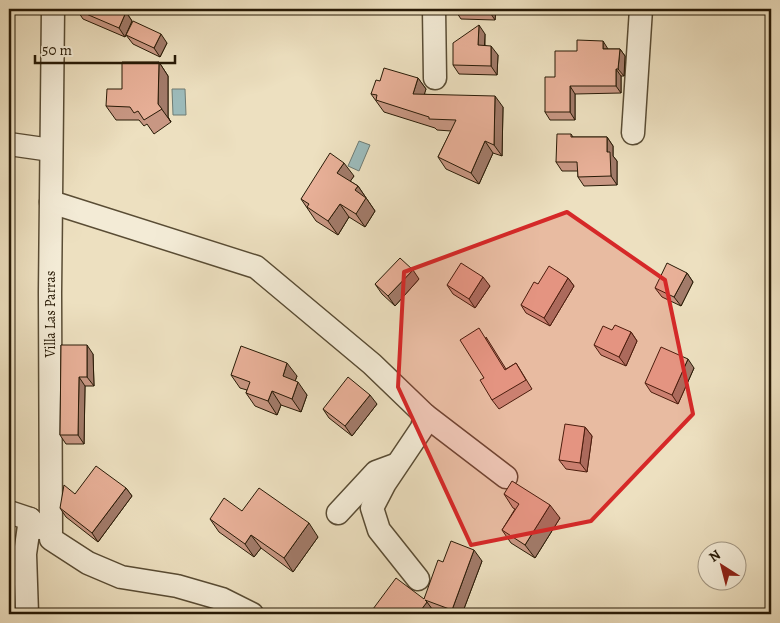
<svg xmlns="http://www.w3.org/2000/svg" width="780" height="623" font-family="Alegreya,serif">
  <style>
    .water { fill: #9cbbbb; stroke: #6e7b73 }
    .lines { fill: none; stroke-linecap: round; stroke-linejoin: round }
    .minor-casing { stroke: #594c34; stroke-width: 25 }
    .minor { stroke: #f3ebd6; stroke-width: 22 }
    .wall { fill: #c89783; stroke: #281a06 }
    .shaded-wall { fill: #a27b6a; stroke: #281a06 }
    .building { fill: #e8b098; stroke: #281a06 }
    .marked { fill: #d62828; fill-opacity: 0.2; stroke: #d62828; stroke-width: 4; stroke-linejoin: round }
    .labels { text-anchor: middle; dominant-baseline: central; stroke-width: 4; stroke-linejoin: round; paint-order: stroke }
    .street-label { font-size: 14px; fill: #281a06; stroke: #f3ebd6 }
  </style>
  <rect width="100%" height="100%" fill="#ede0c0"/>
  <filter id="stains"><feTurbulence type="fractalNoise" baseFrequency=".004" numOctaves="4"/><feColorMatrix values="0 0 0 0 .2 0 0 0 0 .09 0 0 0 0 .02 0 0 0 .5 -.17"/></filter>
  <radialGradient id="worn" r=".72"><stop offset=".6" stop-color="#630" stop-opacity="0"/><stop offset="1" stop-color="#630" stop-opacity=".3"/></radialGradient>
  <g class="water">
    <path d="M172 89H185L186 115H173Z"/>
    <path d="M359 141 370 145 359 171 348 166Z"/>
  </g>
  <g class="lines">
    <g class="minor-casing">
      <g id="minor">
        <path d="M53 9 50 293 51 539 88 563 121 577 177 586 222 599 252 614"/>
        <path d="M434 9 435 78"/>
        <path d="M633 133 641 9"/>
        <path d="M9 144 51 150"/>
        <path d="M51 202 256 267 372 364 425 415 422 428 385 483 372 508 379 530 418 579"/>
        <path d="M425 415 506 477"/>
        <path d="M9 512 30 519 39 528"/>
        <path d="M338 513 376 472 395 465"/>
        <path d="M27 614 25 554 30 519"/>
      </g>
    </g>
    <use href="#minor" class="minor"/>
  </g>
  <g class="wall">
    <path d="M455 9H496L495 20 461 19 455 10Z"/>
    <path d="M77 10 126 12 132 21 125 37 83 19Z"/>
    <path d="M485 34V45L498 55 497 75 459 74 453 65Z"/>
    <path d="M126 35 167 43 160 57 133 44Z"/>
    <path d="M608 49H620L625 56 624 76H621V93L575 94V120H550L545 112 555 77 577 51Z"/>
    <path d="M159 62 168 76V117L171 122 154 134 147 124 144 126 139 120H116L106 106 122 89Z"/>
    <path d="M418 78 426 89 424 94 503 107 502 156 493 153 479 184 446 169 438 157 451 131 437 130 435 128 384 112 371 94 380 81Z"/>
    <path d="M571 134 573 137H607L613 146V156L617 161V185L584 186 578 177V171H562L556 162Z"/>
    <path d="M354 176 350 181 358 186 375 211 365 227 349 217 338 235 316 221 301 199Z"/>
    <path d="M687 273 693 282 681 306 662 297 655 288Z"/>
    <path d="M568 278 574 286 550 326 526 313 521 305 538 284Z"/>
    <path d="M419 279 395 306 382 294 375 284Z"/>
    <path d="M9 284 14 292 12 312H9Z"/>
    <path d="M447 285 490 286 475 308 453 294Z"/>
    <path d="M612 330 631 332 637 341 626 366 601 355 594 345Z"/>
    <path d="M486 337 506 369 516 363 532 389 499 409 492 400 484 378Z"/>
    <path d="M61 345 93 354 94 386H85L84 444H66L60 435Z"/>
    <path d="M694 368 678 404 651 392 645 383Z"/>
    <path d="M231 375 297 376 295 381 307 395 301 412 281 405 277 415 255 406 246 393 247 390 240 388Z"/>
    <path d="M377 404 352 436 329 418 323 409Z"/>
    <path d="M585 427 592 436 587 472 566 469 559 460Z"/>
    <path d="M126 488 132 496 98 542 66 517 60 508 75 494Z"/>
    <path d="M504 494 560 518 535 558 511 543 502 530 515 509 513 508Z"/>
    <path d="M242 511 318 537 293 572 261 548 254 557 219 532 210 519Z"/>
    <path d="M482 561 462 614H441L434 612 435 613 424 599 443 562Z"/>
  </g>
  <g class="shaded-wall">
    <path d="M489 9H496L495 20 489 11Z"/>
    <path d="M126 12 132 21 125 37 119 28Z"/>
    <path d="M479 25 485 34 484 54 478 45Z"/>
    <path d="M161 34 167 43 160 57 154 48Z"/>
    <path d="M603 41 608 49H603Z"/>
    <path d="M491 46 498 55 497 75 491 66Z"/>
    <path d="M620 49 625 56 624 76 618 69Z"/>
    <path d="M159 62 168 76V117L171 122 158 104Z"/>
    <path d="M616 69 621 76V93L616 86Z"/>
    <path d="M418 78 426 89 421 105 413 94Z"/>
    <path d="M570 86 575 94V120L570 112Z"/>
    <path d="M495 96 503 107 502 156 494 145Z"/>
    <path d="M607 137 613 146V156L617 161V185L611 176 607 152Z"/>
    <path d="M485 141 493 153 479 184 471 173Z"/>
    <path d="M344 163 354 176 347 186 337 173Z"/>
    <path d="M358 186 375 211 365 227 356 214 355 190Z"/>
    <path d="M340 204 349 217 338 235 328 221Z"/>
    <path d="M413 270 419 279 395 306 388 296Z"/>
    <path d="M687 273 693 282 681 306 674 297Z"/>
    <path d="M483 277 490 286 475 308 469 299Z"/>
    <path d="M568 278 574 286 550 326 544 318Z"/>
    <path d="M9 284 14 292 12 312 9 307Z"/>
    <path d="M631 332 637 341 626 366 619 357Z"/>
    <path d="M87 345 93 354 94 386 87 377Z"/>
    <path d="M688 359 694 368 678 404 672 395Z"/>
    <path d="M287 363 297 376 292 389 283 376Z"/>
    <path d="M79 377 85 386 84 444 78 435Z"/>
    <path d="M298 382 307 395 301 412 292 399Z"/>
    <path d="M272 391 281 405 277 415 268 401Z"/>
    <path d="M370 395 377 404 352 436 345 426Z"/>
    <path d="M585 427 592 436 587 472 580 463Z"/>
    <path d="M126 488 132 496 98 542 92 533Z"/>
    <path d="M550 505 560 518 535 558 525 545Z"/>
    <path d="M309 523 318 537 293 572 284 558Z"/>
    <path d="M251 535 261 548 254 557 245 544Z"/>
    <path d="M474 550 482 561 462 614H455L452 610Z"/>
    <path d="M427 602 435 613 434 614H418Z"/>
  </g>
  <g class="building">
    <path d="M77 9H119L126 12 119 28 77 10Z"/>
    <path d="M455 9H489V11L455 10Z"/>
    <path d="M133 21 161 34 154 48 126 35Z"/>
    <path d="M479 25 478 45 491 46V66L453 65V43Z"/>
    <path d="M577 40 603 41V49H620L618 69H616V86H570V112H545V77H555V51H577Z"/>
    <path d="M122 62H159L158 104 162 109 144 120 138 111 134 113 130 107 106 106 107 89H122Z"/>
    <path d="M384 68 418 78 413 94 495 96 494 145 485 141 471 173 438 157 456 120 429 119V117L376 100 377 95 371 94 376 80 380 81Z"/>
    <path d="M557 134H571V137H607V152H610L611 176 578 177 577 162H556Z"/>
    <path d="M330 153 344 163 337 173 358 186 355 190 366 198 356 214 340 204 328 221 307 207 309 204 301 199Z"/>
    <path d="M400 258 413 270 388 296 375 284Z"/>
    <path d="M461 263 483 277 469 299 447 285Z"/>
    <path d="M667 263 687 273 674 297 655 288Z"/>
    <path d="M549 266 568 278 544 318 521 305 534 282 538 284Z"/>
    <path d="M615 325 631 332 619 357 594 345 603 326 612 330Z"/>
    <path d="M479 328 505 370 516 363 526 380 492 400 480 380 484 378 460 340Z"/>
    <path d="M61 345H87V377H79L78 435H60Z"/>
    <path d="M241 346 287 363 283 376 298 382 292 399 272 391 268 401 246 393 250 382 231 375Z"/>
    <path d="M661 347 688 359 672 395 645 383Z"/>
    <path d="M348 377 370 395 345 426 323 409Z"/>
    <path d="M565 424 585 427 580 463 559 460Z"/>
    <path d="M96 466 126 488 92 533 60 508 64 485 75 494Z"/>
    <path d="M512 481 550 505 525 545 502 530 519 504 504 494Z"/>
    <path d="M259 488 309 523 284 558 251 535 245 544 210 519 224 498 242 511Z"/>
    <path d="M451 541 474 550 452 610 425 600 427 602 418 614H363L373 609 396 578 424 599 438 560 443 562Z"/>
  </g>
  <path class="marked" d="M567 212 665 280 693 414 591 521 471 545 398 387 404 272Z"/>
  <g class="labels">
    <g class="street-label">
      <text transform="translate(50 314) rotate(-90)">Villa Las Parras</text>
    </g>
  </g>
  <rect width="780" height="623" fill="none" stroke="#ede0c0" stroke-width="30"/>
  <rect x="10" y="10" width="760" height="603" fill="none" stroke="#281a06" stroke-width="2.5"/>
  <rect x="15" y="15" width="750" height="593" fill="none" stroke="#281a06"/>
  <g transform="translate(722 566) rotate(324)"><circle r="24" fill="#f3ebd6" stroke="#a29783"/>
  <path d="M0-4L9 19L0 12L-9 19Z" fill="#8f2418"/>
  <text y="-8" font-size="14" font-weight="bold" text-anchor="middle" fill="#281a06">N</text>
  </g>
  <path d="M35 55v8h140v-8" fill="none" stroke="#281a06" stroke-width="2.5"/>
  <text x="42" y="55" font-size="15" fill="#281a06" stroke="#f3ebd6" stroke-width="4" paint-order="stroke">50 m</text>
  <rect width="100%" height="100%" filter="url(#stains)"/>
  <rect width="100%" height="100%" fill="url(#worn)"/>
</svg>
